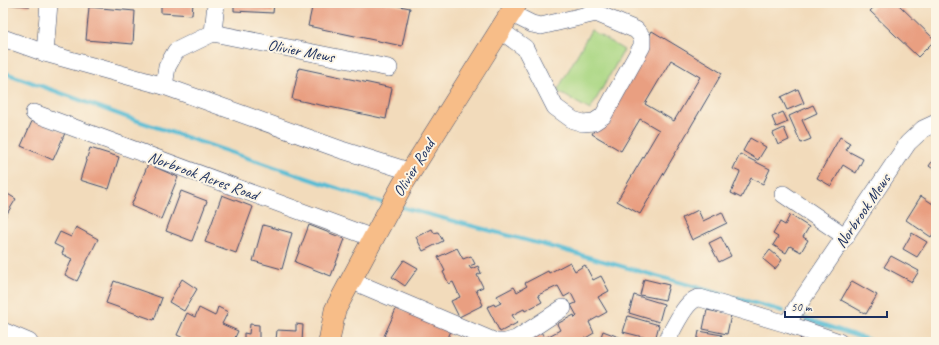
<svg xmlns="http://www.w3.org/2000/svg" width="939" height="345" font-family="Caveat,sans-serif">
  <style>
    .green { fill: #abd784; stroke: #638371 }
    .lines { fill: none; stroke-linecap: round; stroke-linejoin: round }
    .stream { stroke: #56bcd4; stroke-width: 4 }
    .building { fill: #e99f81; fill-rule: evenodd }
    .minor-casing { stroke: #3b496c; stroke-width: 18 }
    .major-casing { stroke: #3b496c; stroke-width: 22 }
    .minor { stroke: #fff; stroke-width: 17 }
    .major { stroke: #f7bd88; stroke-width: 21 }
    .labels { text-anchor: middle; dominant-baseline: central; stroke-width: 4; stroke-linejoin: round; paint-order: stroke }
    .street-label { font-size: 16px; fill: #1b2f5e; stroke: #fcf5e5 }
  </style>
  <rect width="100%" height="100%" fill="#fcf5e5"/>
  <filter id="ink" filterUnits="userSpaceOnUse"><feTurbulence type="fractalNoise" baseFrequency=".025" numOctaves="2"/><feDisplacementMap in="SourceGraphic" scale="8" xChannelSelector="R" yChannelSelector="G"/><feConvolveMatrix kernelMatrix="1 2 1 2 8 2 1 2 1" color-interpolation-filters="sRGB"/></filter>
  <filter id="wash" filterUnits="userSpaceOnUse"><feTurbulence type="fractalNoise" baseFrequency=".012" numOctaves="4" result="noise"/><feDisplacementMap in="SourceGraphic" scale="16" xChannelSelector="R" yChannelSelector="G"/><feGaussianBlur stdDeviation="0.9" result="paint"/><feColorMatrix in="noise" values="0 0 0 0 0 0 0 0 0 0 0 0 0 0 0 0 0 1.4 0 .05"/><feComposite in="paint" operator="in"/></filter>
  <g filter="url(#wash)">
    <rect width="100%" height="100%" fill="#f2dbbb"/>
    <path class="green" d="M591 30 624 50 590 110 557 91Z"/>
    <g class="lines">
      <g class="stream">
        <path d="M3 72 129 118 366 198 385 203"/>
        <path d="M397 206 563 250 783 311"/>
        <path d="M806 319 875 342"/>
      </g>
    </g>
    <g id="blocks">
      <g class="building">
        <path d="M3 3H30V6L3 4Z"/>
        <path d="M161 3H193L192 15 161 13Z"/>
        <path d="M234 3H274L273 13 234 11Z"/>
        <path d="M313 3H384L410 8 402 46 308 26Z"/>
        <path d="M878 3H897L935 40 918 57 870 11Z"/>
        <path d="M89 7 135 11 133 44 86 40Z"/>
        <path d="M652 31 722 73 640 214 617 201 659 130 640 119 621 151 592 134ZM671 60 700 77 674 121 645 104Z"/>
        <path d="M299 68 392 88 386 119 292 99Z"/>
        <path d="M798 89 804 103 787 110 781 97Z"/>
        <path d="M813 105 817 113 802 120 811 139 801 143 789 116Z"/>
        <path d="M783 112 788 122 776 127 772 117Z"/>
        <path d="M33 119 65 133 53 160 21 146Z"/>
        <path d="M784 128 789 140 778 145 773 133Z"/>
        <path d="M840 137 850 143 846 150 863 159 856 173 843 165 831 186 817 178Z"/>
        <path d="M750 138 766 147 758 160 743 151Z"/>
        <path d="M90 148 119 157 109 189 80 180Z"/>
        <path d="M740 154 770 169 763 184 751 178 741 198 731 193 740 172 733 169Z"/>
        <path d="M936 156V171L929 166Z"/>
        <path d="M148 164 178 177 161 219 131 206Z"/>
        <path d="M181 191 207 201 192 241 166 231Z"/>
        <path d="M6 193 16 199 3 220V197Z"/>
        <path d="M222 195 253 207 236 253 205 242Z"/>
        <path d="M921 196 936 206V229L931 237 906 220Z"/>
        <path d="M698 210 703 221 722 212 727 223 692 240 682 218Z"/>
        <path d="M790 215 809 227 803 237 808 240 801 252 790 246 786 253 773 245 778 237 773 234 780 222 785 225Z"/>
        <path d="M263 225 292 233 282 269 253 261Z"/>
        <path d="M309 225 345 239 331 276 295 262Z"/>
        <path d="M76 227 98 239 77 281 65 275 72 259 62 254 64 249 54 244 60 232 71 237Z"/>
        <path d="M432 229 434 233 438 232 443 241 423 251 416 237Z"/>
        <path d="M912 233 927 242 917 257 903 249Z"/>
        <path d="M721 237 731 256 719 262 709 243Z"/>
        <path d="M457 248 463 259 471 256 475 264 469 266 471 269 478 266 481 273 477 275 483 287 476 290 483 305 459 317 451 301 460 297 453 282 449 284 443 272 445 271 438 257Z"/>
        <path d="M770 250 782 260 775 269 763 259Z"/>
        <path d="M891 256 919 271 912 282 884 267Z"/>
        <path d="M404 260 418 268 405 286 392 277Z"/>
        <path d="M570 262 575 271 585 265 593 280 601 276 609 291 598 297 607 312 589 322 594 333 579 342H528L526 339 541 332 545 338 560 330 557 324 574 315 575 318 577 316 571 305 576 303 571 293 564 297 558 286 538 295 542 302 525 311 524 309 512 315 517 323 500 332 487 307 494 304 495 306 501 303 497 296 514 287 517 292 527 286 525 283 548 271 549 273Z"/>
        <path d="M182 279 197 289 184 311 169 302Z"/>
        <path d="M644 279 669 285 665 300 640 295Z"/>
        <path d="M114 281 162 298 154 320 106 303Z"/>
        <path d="M852 281 877 295 866 314 841 300Z"/>
        <path d="M634 295 664 304 659 322 629 313Z"/>
        <path d="M218 307 228 312 222 324 238 331 233 342H192L177 335 187 313 195 317 199 308 215 316Z"/>
        <path d="M397 307 451 331 446 342H397L384 336Z"/>
        <path d="M707 310 731 315 727 334 703 329Z"/>
        <path d="M628 316 659 325 655 340 623 332Z"/>
        <path d="M250 324 259 325V339L276 340 277 330 296 331V324L303 325 302 342H244V333L249 334Z"/>
        <path d="M603 331 632 342H599Z"/>
        <path d="M699 331 722 335 720 342H697Z"/>
        <path d="M802 335 821 342H799Z"/>
      </g>
    </g>
  </g>
  <g filter="url(#ink)">
    <use href="#blocks" fill-opacity="0" stroke="#3b496c" stroke-width="1"/>
    <g class="lines">
      <g class="minor-casing">
        <g id="minor">
          <path d="M500 30 525 48 555 107 573 120 583 123 594 122 603 116 642 46V37L636 30 596 13 541 26 532 24 510 13"/>
          <path d="M213 33 389 68"/>
          <path d="M3 38 45 53 164 86 342 150 412 172"/>
          <path d="M45 53 49 3"/>
          <path d="M164 86 167 67 176 51 213 33 216 3"/>
          <path d="M34 113 373 238"/>
          <path d="M783 194 846 237"/>
          <path d="M350 280 496 342H501"/>
          <path d="M787 324 839 342"/>
          <path d="M3 331 29 342"/>
          <path d="M506 342 516 339 563 308"/>
          <path d="M666 342C673 330 686 298 700 298L787 324 797 307 908 143 923 129 936 123"/>
        </g>
      </g>
      <g class="major-casing">
        <path id="major" d="M329 342 335 310 380 226 403 184 517 3"/>
      </g>
      <use href="#minor" class="minor"/>
      <use href="#major" class="major"/>
    </g>
  </g>
  <g class="labels">
    <g class="street-label">
      <text transform="translate(301 51) rotate(11)">Olivier Mews</text>
      <text transform="translate(414 168) rotate(-58)">Olivier Road</text>
      <text transform="translate(203 176) rotate(20)">Norbrook Acres Road</text>
      <text transform="translate(863 211) rotate(-56)">Norbrook Mews</text>
    </g>
  </g>
  <rect width="939" height="345" fill="none" stroke="#fcf5e5" stroke-width="16"/>
  <path d="M785 311v6h102v-6" fill="none" stroke="#1b2f5e" stroke-width="2"/>
  <text x="791" y="311" font-size="12" fill="#1b2f5e" stroke="#fcf5e5" stroke-width="3" paint-order="stroke">50 m</text>
</svg>
